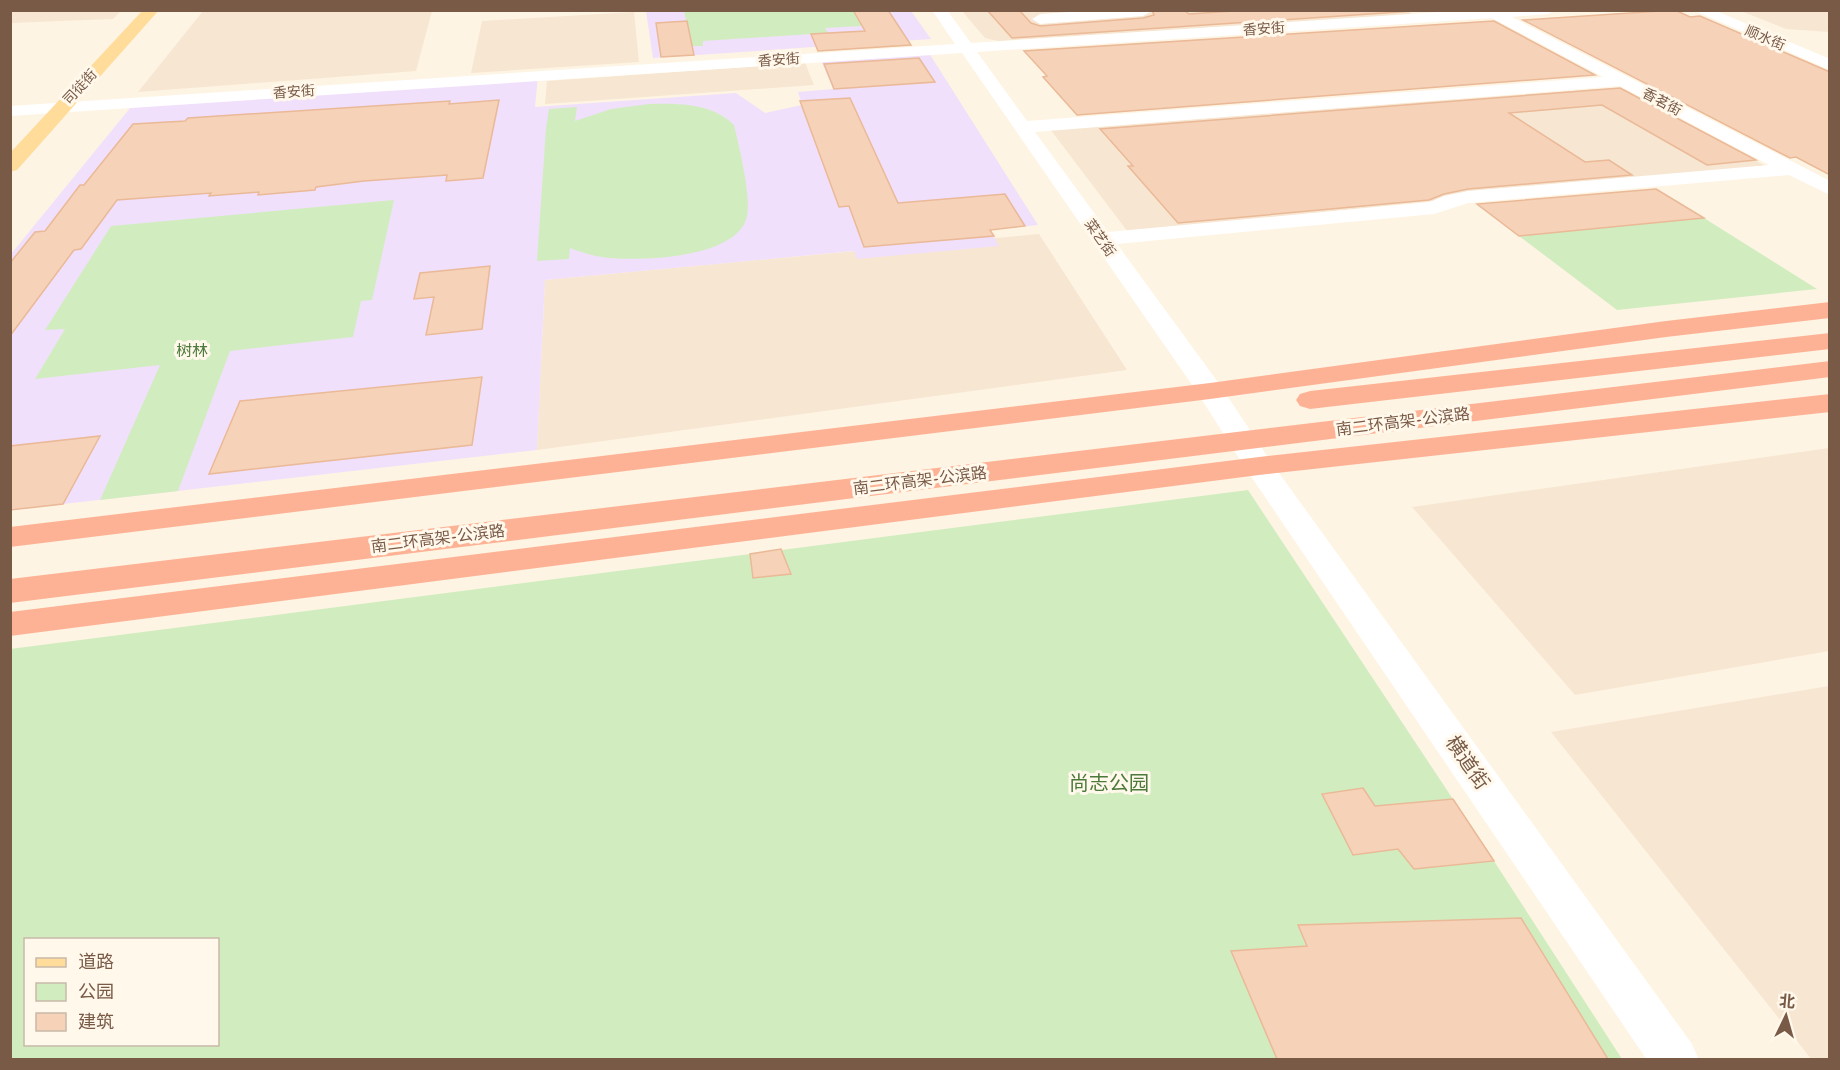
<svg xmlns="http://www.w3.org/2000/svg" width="1840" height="1070" font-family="'Varela Round','Noto Sans SC',sans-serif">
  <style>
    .residential { fill: #f7e6d1 }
    .education { fill: #f1e0fb }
    .green { fill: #d1edc0; fill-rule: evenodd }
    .building { fill: #f6d2b8; stroke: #eab997; stroke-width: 1.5 }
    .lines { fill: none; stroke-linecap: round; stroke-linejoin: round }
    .minor { fill: #fff; fill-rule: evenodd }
    .major { fill: #ffdc99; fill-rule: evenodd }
    .highway { fill: #feb295; fill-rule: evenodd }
    .labels { text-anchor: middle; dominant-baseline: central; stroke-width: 6; stroke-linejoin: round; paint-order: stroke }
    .far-street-label { font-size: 14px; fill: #795a47; stroke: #fff8eb }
    .park-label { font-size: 16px; fill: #4c7a3b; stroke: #fff8eb }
    .street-label { font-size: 16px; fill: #795a47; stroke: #fff8eb }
    .near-street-label { font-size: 20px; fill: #795a47; stroke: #fff8eb }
    .near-park-label { font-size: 20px; fill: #4c7a3b; stroke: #fff8eb }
  </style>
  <rect width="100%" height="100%" fill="#fef4e3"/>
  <g class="residential">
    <path d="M1408 10 1412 15 998 41 985 38 962 11Z"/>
    <path d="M10 11 11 10 121 11 113 19 11 23Z"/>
    <path d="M203 11V10L432 11 416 71 138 92Z"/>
    <path d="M1741 11H1829V32L1786 29Z"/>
    <path d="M634 12 639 62 471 73 482 21Z"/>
    <path d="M805 63 814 85 545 104 547 81Z"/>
    <path d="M1612 88 1768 167 1128 232 1050 129Z"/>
    <path d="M1039 234 1127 370 537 450 545 280Z"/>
    <path d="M1829 448V651L1575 695 1412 507Z"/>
    <path d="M1829 686 1830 1059 1812 1060 1551 732Z"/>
  </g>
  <g class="education">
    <path d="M646 11H911L931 39 653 58Z"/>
    <path d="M929 53 1038 225 990 230 999 246 857 259 854 251 545 280 537 450 11 510V254L135 102 538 76 535 107 736 93 765 113 802 105 798 92 833 89 821 60Z"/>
  </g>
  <g class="green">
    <path d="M684 11H853L862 26 825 28 828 33 703 41V46H692Z"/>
    <path d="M649 104C678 103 712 103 734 125 739 146 753 202 746 220 732 258 644 261 610 258 597 257 583 253 570 248L569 259 537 261 546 128 549 109 577 107 575 121 611 109Z"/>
    <path d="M394 200 372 300 361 301 353 337 230 351 178 491 100 500 160 365 35 379 65 329 45 330 111 226Z"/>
    <path d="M1704 218 1817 289 1617 310 1519 236Z"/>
    <path d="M1248 490 1494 861 1622 1059H11L10 649ZM26 940H218V1044H26Z"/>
  </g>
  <g class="building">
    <path d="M853 10H888L911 45 818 51 811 34 865 31Z"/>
    <path d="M987 10H1019L1031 23 1040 26 1143 18 1154 15 1152 10H1184L1189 14 1248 10H1429L1012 38Z"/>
    <path d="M1675 10 1690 17 1700 16 1830 72V175L1796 157 1790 158 1523 20Z"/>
    <path d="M687 21 694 55 661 57 656 23Z"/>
    <path d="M1494 21 1595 75 1077 115 1043 77 1047 76 1024 51Z"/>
    <path d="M919 58 935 82 834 89 824 64Z"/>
    <path d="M1620 88 1756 160 1707 165 1602 105 1509 113 1585 162 1609 160 1632 175 1468 189 1444 194 1429 200 1178 223 1128 166H1133L1100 129Z"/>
    <path d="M850 98 898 203 1005 194 1025 226 990 230 994 236 864 247 849 206 839 207 800 101Z"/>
    <path d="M499 100 483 178 446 181 447 175 364 181 316 187 315 190 258 195 259 192 209 196 211 193 117 200 81 249 74 250 10 336V263L35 232 45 231 80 185H84L133 124 185 121 188 118 450 101 449 104Z"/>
    <path d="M1656 189 1704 218 1519 236 1477 204Z"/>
    <path d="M490 266 482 329 426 335 434 297 414 299 420 273Z"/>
    <path d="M482 377 472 445 209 474 240 401Z"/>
    <path d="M100 436 63 504 10 510V446Z"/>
    <path d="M781 549 791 574 753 578 750 554Z"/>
    <path d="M1363 788 1375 806 1453 799 1494 861 1414 869 1398 849 1353 855 1322 794Z"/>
    <path d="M1521 918 1608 1059H1277L1231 951 1307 946 1298 925Z"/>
  </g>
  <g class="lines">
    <g class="minor">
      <path d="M932 10H947L971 43 1471 10H1555L1548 14 1512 17 1830 181V195L1789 175 1468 203 1434 214 1117 244 1220 385 1271 462 1692 1044 1699 1060H1647L1244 466 1197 392 962 53 10 116V106L955 44ZM1492 18 1603 77 1027 121 977 52ZM1620 86 1769 165 1468 191 1444 196 1430 202 1108 232 1035 132Z"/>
      <path d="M1098 10 1150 12 1143 16 1040 24 1032 19 1040 14Z"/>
      <path d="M1693 10H1714L1830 59V70Z"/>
    </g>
    <path class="major" d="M143 10H159L17 170 10 172V153Z"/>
    <g class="highway">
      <path d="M1830 302V318L1666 337 1210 399 10 547V527L1210 383 1666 321Z"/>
      <path d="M1830 333V349L1310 409 1300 406 1296 400 1300 394 1310 391Z"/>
      <path d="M1830 361V377L10 603V579Z"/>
      <path d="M1830 394V412L1259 475 10 636V612L1259 457Z"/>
    </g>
  </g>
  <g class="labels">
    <g class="far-street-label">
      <text transform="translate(1264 29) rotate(-4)">香安街</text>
      <text transform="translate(1765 38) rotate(23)">顺水街</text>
      <text transform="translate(779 60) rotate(-4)">香安街</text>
      <text transform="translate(80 87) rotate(-47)">司徒街</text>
      <text transform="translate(294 92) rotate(-4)">香安街</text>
      <text transform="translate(1662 102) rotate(28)">香茗街</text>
      <text transform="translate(1100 238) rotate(55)">菜艺街</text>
    </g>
    <g class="park-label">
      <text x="192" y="351">树林</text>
    </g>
    <g class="street-label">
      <text transform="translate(1403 422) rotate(-7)">南二环高架-公滨路</text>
      <text transform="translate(920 481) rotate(-7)">南二环高架-公滨路</text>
      <text transform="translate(438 539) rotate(-7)">南二环高架-公滨路</text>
    </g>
    <g class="near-street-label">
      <text transform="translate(1467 763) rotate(55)">横道街</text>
    </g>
    <g class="near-park-label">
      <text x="1109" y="784">尚志公园</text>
    </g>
  </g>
  <rect width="1840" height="1070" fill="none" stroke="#795a47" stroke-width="24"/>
  <rect x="24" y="938" width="195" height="108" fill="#fff8eb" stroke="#c9b9a9" stroke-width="1.5"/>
  <rect x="36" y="958" width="30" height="9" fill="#ffdc99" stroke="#c9b9a9" stroke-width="1.5"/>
  <text x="78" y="968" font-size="18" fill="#795a47">道路</text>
  <rect x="36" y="983" width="30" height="18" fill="#d1edc0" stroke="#c9b9a9" stroke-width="1.5"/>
  <text x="78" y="998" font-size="18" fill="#795a47">公园</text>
  <rect x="36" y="1013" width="30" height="18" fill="#f6d2b8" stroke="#c9b9a9" stroke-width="1.5"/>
  <text x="78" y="1028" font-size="18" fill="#795a47">建筑</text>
  <g transform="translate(1786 1016) rotate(5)" stroke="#fff8eb" stroke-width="4.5" paint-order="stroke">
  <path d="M0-4.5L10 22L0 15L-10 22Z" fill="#795a47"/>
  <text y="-9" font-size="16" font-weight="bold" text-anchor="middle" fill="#795a47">北</text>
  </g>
</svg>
